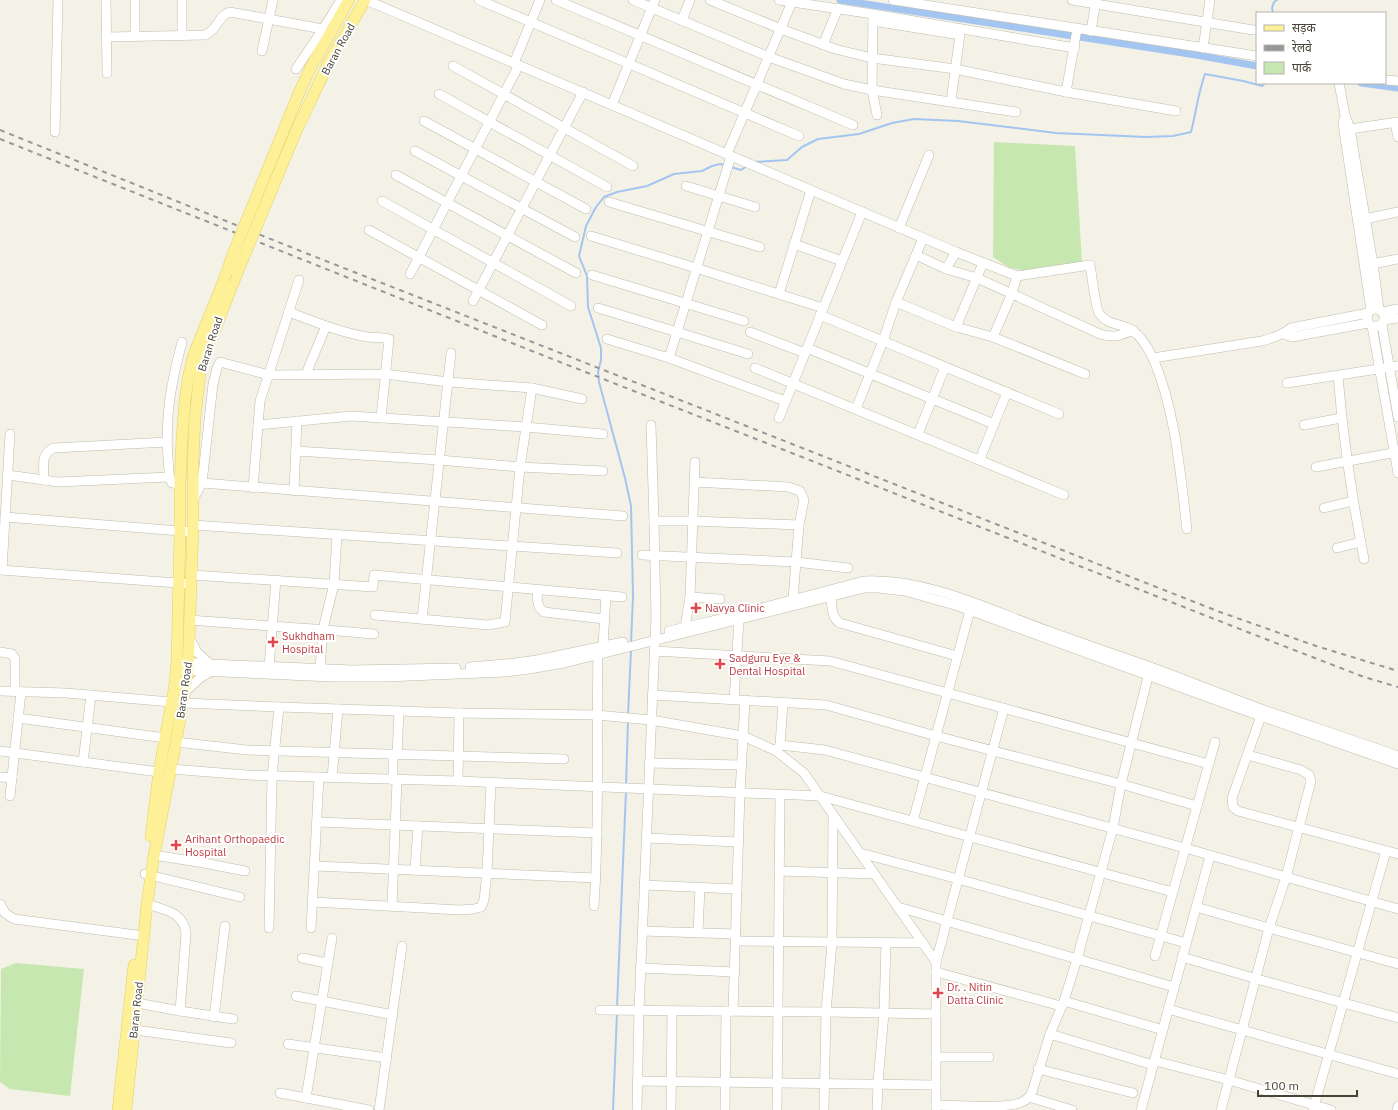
<svg xmlns="http://www.w3.org/2000/svg" width="1398" height="1110" font-family="'IBM Plex Sans','Noto Sans Devanagari',sans-serif">
  <style>
    .green { fill: #c6e8b0 }
    .lines { fill: none; stroke-linecap: round; stroke-linejoin: round }
    .stream { stroke: #a4c5f0; stroke-width: 2 }
    .canal { stroke: #a4c5f0; stroke-width: 7 }
    .minor-casing { stroke: #bfbbaa; stroke-width: 10 }
    .major-casing { stroke: #e3d166; stroke-width: 12 }
    .minor { stroke: #fff; stroke-width: 9 }
    .major { stroke: #fdf097; stroke-width: 11 }
    .rail { stroke: #979797; stroke-width: 2; stroke-dasharray: 5 5; stroke-linecap: butt }
    .major-bridge-casing { stroke: #e3d166; stroke-width: 12; stroke-linecap: butt }
    .major-bridge { stroke: #fdf097; stroke-width: 11 }
    .health-dot { fill: #e0444e; stroke: #fff; stroke-width: 1.5 }
    .labels { text-anchor: middle; dominant-baseline: central; stroke-width: 4; stroke-linejoin: round; paint-order: stroke }
    .street-label { font-size: 11px; fill: #474336; stroke: #fff }
    .health-label { font-size: 11px; fill: #be3a42; stroke: #fff; text-anchor: start }
  </style>
  <rect width="100%" height="100%" fill="#f4f2e7"/>
  <g class="green">
    <path d="M994 142 1075 146 1082 263 1029 271 1009 268 993 257Z"/>
    <path d="M16 963 84 969 70 1096 10 1089 0 1082 1 969Z"/>
  </g>
  <g class="lines">
    <g class="stream">
      <path d="M1273 13 1272 8 1274 2 1277 0"/>
      <path d="M754 162 787 160 802 147 818 139 859 134 892 123 914 119 958 121 1056 133 1146 137 1173 136 1191 132C1196 113 1198 93 1205 74L1243 81 1262 86 1265 83"/>
      <path d="M731 167 741 170 747 166"/>
      <path d="M631 643 633 596 631 506 625 478 599 382 598 372 601 360V348L588 307 587 276 579 256 586 226 596 207 604 197 617 192 647 186 674 174 702 171 712 166 720 164 725 165"/>
      <path d="M628 715 631 650"/>
      <path d="M626 785 628 721"/>
      <path d="M617 1007 626 791"/>
      <path d="M613 1110 617 1013"/>
    </g>
    <g class="canal">
      <path d="M840 0 1196 55 1257 66"/>
      <path d="M1361 83 1398 88"/>
    </g>
    <g class="minor-casing">
      <g id="minor">
        <path d="M106 0 107 73"/>
        <path d="M366 0 956 252 1017 276 1090 265C1092 275 1095 306 1099 313 1107 326 1123 323 1133 331 1142 337 1148 348 1153 358 1176 412 1180 472 1187 529"/>
        <path d="M479 0 799 136"/>
        <path d="M556 0 853 125"/>
        <path d="M633 0 769 57 844 84 872 90 1016 112"/>
        <path d="M710 0 781 29 835 49 872 58 955 69 1066 92 1176 111"/>
        <path d="M779 0 873 14 1075 48"/>
        <path d="M893 0 1257 56"/>
        <path d="M1072 0 1253 30"/>
        <path d="M873 15 872 90 877 115"/>
        <path d="M682 20 690 0"/>
        <path d="M873 21 954 34"/>
        <path d="M1091 31 1096 0"/>
        <path d="M135 36V0"/>
        <path d="M182 36V0"/>
        <path d="M107 37 205 35C219 29 218 15 230 12L323 29"/>
        <path d="M823 45 838 8"/>
        <path d="M1203 48 1210 0"/>
        <path d="M262 51 273 0"/>
        <path d="M514 63 540 0"/>
        <path d="M453 66 633 166"/>
        <path d="M296 69 323 29 341 0"/>
        <path d="M1385 80 1398 81"/>
        <path d="M1339 83 1345 115 1350 129 1373 264 1379 309"/>
        <path d="M1066 92 1077 29"/>
        <path d="M439 94 607 187"/>
        <path d="M951 101 960 34"/>
        <path d="M612 105 655 0"/>
        <path d="M1344 119 1343 124 1371 310"/>
        <path d="M424 121 586 209"/>
        <path d="M1395 123 1398 137"/>
        <path d="M1350 129 1398 122"/>
        <path d="M55 132 58 0"/>
        <path d="M415 151 575 237"/>
        <path d="M727 154 792 2"/>
        <path d="M396 175 576 273"/>
        <path d="M686 186 755 207"/>
        <path d="M382 201 571 306"/>
        <path d="M609 202 760 247"/>
        <path d="M1360 220 1398 212"/>
        <path d="M899 228 929 155"/>
        <path d="M369 230 542 325"/>
        <path d="M591 236 696 268 823 308"/>
        <path d="M794 244 842 261"/>
        <path d="M956 252 946 269 916 255 896 302 956 327 993 337 1085 374"/>
        <path d="M916 255 923 238"/>
        <path d="M1367 265 1398 259"/>
        <path d="M946 269 977 278 1100 334C1114 338 1120 336 1133 330"/>
        <path d="M410 274 519 65"/>
        <path d="M592 275 744 321"/>
        <path d="M779 294 811 190"/>
        <path d="M473 301 583 92"/>
        <path d="M598 308 677 332 748 354"/>
        <path d="M289 312C315 322 340 332 367 337 375 338 381 337 389 339L381 418"/>
        <path d="M1382 312 1398 309"/>
        <path d="M820 315 1059 414"/>
        <path d="M1384 320 1398 318"/>
        <path d="M1382 325 1398 417"/>
        <path d="M1372 326 1398 473"/>
        <path d="M956 327 983 263"/>
        <path d="M750 332 805 353"/>
        <path d="M1284 334 1292 337 1368 323 1372 326H1379C1394 317 1374 299 1367 316L1368 323"/>
        <path d="M993 337 1012 293 1017 276"/>
        <path d="M607 339 669 358 785 401"/>
        <path d="M807 348 994 424"/>
        <path d="M669 358 731 156"/>
        <path d="M1153 358 1262 341C1273 338 1282 335 1291 328L1368 313"/>
        <path d="M755 368 1064 495"/>
        <path d="M306 374 326 326"/>
        <path d="M1338 376C1343 437 1352 498 1364 559"/>
        <path d="M1287 383 1398 366"/>
        <path d="M856 409 883 341 896 302"/>
        <path d="M779 418 862 212"/>
        <path d="M258 425 351 416 526 427 603 434"/>
        <path d="M1304 425 1341 418"/>
        <path d="M918 434 945 367"/>
        <path d="M296 451 439 460 520 467 603 471"/>
        <path d="M980 459 1007 392"/>
        <path d="M1316 467 1398 452"/>
        <path d="M8 475 58 482 169 477"/>
        <path d="M44 480C44 466 40 454 54 448L167 442"/>
        <path d="M694 482 788 487 800 491 804 500 799 525 793 599"/>
        <path d="M202 483 623 516"/>
        <path d="M180 485 172 483C168 476 169 466 168 459 165 416 171 383 182 342"/>
        <path d="M253 488 260 401 299 280"/>
        <path d="M294 491 297 421"/>
        <path d="M193 500 202 483 213 384 217 368 220 362 269 375 385 374 448 382 532 388 582 399"/>
        <path d="M1324 508 1353 501"/>
        <path d="M5 517 193 532"/>
        <path d="M654 521H692L799 525"/>
        <path d="M193 525 617 553"/>
        <path d="M1337 548 1361 542"/>
        <path d="M642 555 796 562 848 568"/>
        <path d="M0 570 191 584"/>
        <path d="M2 570 10 434"/>
        <path d="M192 575 373 587 374 575 622 597"/>
        <path d="M538 589 537 598 539 607 544 612 604 619"/>
        <path d="M690 597 720 599"/>
        <path d="M831 597C832 606 831 618 840 623L957 656"/>
        <path d="M375 615 488 625 505 622 520 467 532 388"/>
        <path d="M422 619 451 353"/>
        <path d="M190 620C251 625 313 628 374 634"/>
        <path d="M685 627 690 597 695 462"/>
        <path d="M669 631 708 622 864 581C928 578 992 611 1051 632 1084 644 1116 655 1148 666 1186 680 1223 695 1261 709 1307 725 1353 740 1398 756"/>
        <path d="M189 637 197 652 210 664"/>
        <path d="M603 646 606 595"/>
        <path d="M654 651 830 661 1209 764"/>
        <path d="M0 652 12 654 15 659V691"/>
        <path d="M183 662 211 664 352 670 456 668"/>
        <path d="M269 667 276 580"/>
        <path d="M470 667 515 663 537 660 623 642"/>
        <path d="M320 669 323 629 334 584 337 535"/>
        <path d="M176 670 331 677H385L506 672 529 669 564 663 865 588H878L905 591 958 606 1235 707 1398 764"/>
        <path d="M0 691 66 693 183 703 279 707 459 713 596 715 651 720 743 736 776 751 804 773 936 962"/>
        <path d="M184 693 200 678 210 672"/>
        <path d="M652 695 826 705 936 736 1121 784 1197 806"/>
        <path d="M734 700 739 620"/>
        <path d="M1261 716 1232 798 1233 807 1238 811 1398 854"/>
        <path d="M18 718 165 738"/>
        <path d="M176 742 247 750 564 759"/>
        <path d="M780 745 825 750 1185 848 1398 909"/>
        <path d="M777 750 780 745 783 703"/>
        <path d="M0 751 159 772"/>
        <path d="M397 755 399 711"/>
        <path d="M83 762 91 695"/>
        <path d="M649 763 742 765"/>
        <path d="M171 769 247 775 458 781 820 796 1173 892"/>
        <path d="M0 777 12 778"/>
        <path d="M332 778 338 709"/>
        <path d="M393 780V755"/>
        <path d="M458 781 459 713"/>
        <path d="M10 796 21 692"/>
        <path d="M913 821 970 610"/>
        <path d="M317 822 597 833"/>
        <path d="M646 838 739 842"/>
        <path d="M860 853 958 879 1186 943"/>
        <path d="M154 855 204 863 245 871"/>
        <path d="M315 866 596 878"/>
        <path d="M415 870 418 826"/>
        <path d="M779 871 874 874"/>
        <path d="M145 874 240 897"/>
        <path d="M644 885 737 889"/>
        <path d="M313 902 460 910 474 909 481 907 484 900 487 873 491 783"/>
        <path d="M0 904 5 913 14 919 137 935"/>
        <path d="M147 904C165 910 184 912 186 934L180 1011"/>
        <path d="M392 906 397 780"/>
        <path d="M594 906C600 822 596 739 598 655"/>
        <path d="M898 907 1174 987"/>
        <path d="M1196 907 1269 928 1398 964"/>
        <path d="M269 928 272 776 279 707"/>
        <path d="M311 928 319 777"/>
        <path d="M642 931 736 934"/>
        <path d="M698 933 700 887"/>
        <path d="M736 941 923 943"/>
        <path d="M1155 956 1215 742"/>
        <path d="M1182 957 1257 979 1398 1018"/>
        <path d="M302 958 327 963"/>
        <path d="M640 968 735 972"/>
        <path d="M936 972 1061 1006"/>
        <path d="M296 996 393 1015"/>
        <path d="M1064 1001 1163 1030"/>
        <path d="M137 1003 180 1011 233 1019"/>
        <path d="M1168 1009 1398 1074"/>
        <path d="M600 1010 826 1012 936 1014"/>
        <path d="M733 1011 740 793 745 700"/>
        <path d="M214 1017 225 926"/>
        <path d="M135 1030 231 1043"/>
        <path d="M1050 1034 1153 1065"/>
        <path d="M288 1044 387 1058"/>
        <path d="M936 1057H989"/>
        <path d="M1155 1061 1229 1080 1331 1110"/>
        <path d="M1038 1069 1133 1093"/>
        <path d="M637 1081 936 1085"/>
        <path d="M280 1093 369 1110"/>
        <path d="M1029 1097 1072 1110"/>
        <path d="M306 1098 332 938"/>
        <path d="M936 1105C955 1105 1009 1110 1024 1101 1028 1099 1030 1096 1032 1092L1050 1034 1064 1001 1077 959 1113 828 1121 784 1150 669"/>
        <path d="M379 1110 402 946"/>
        <path d="M637 1110 639 1010 656 618 654 521 651 425"/>
        <path d="M671 1110 672 1011"/>
        <path d="M725 1110 726 1011"/>
        <path d="M777 1110 780 795"/>
        <path d="M824 1110 826 1012 832 943 833 816"/>
        <path d="M877 1110 878 1083 884 1013 886 943"/>
        <path d="M936 1110V962L1004 708"/>
        <path d="M1141 1110 1210 856"/>
        <path d="M1221 1110 1269 928 1286 877 1311 781 1309 775 1301 770 1248 755"/>
        <path d="M1313 1110 1386 851"/>
        <path d="M1397 1110 1398 1106"/>
      </g>
    </g>
    <g class="major-casing">
      <g id="major">
        <path d="M299 93 311 67 349 0"/>
        <path d="M312 98 327 66 365 0"/>
        <path d="M151 836 159 772 175 684 177 661 180 532V485L182 439 185 400 189 374 194 354 224 280"/>
        <path d="M118 1110 134 965"/>
        <path d="M126 1110 147 904 154 855 176 742 188 671 193 525V462L195 418 200 373 205 355 237 273"/>
      </g>
    </g>
    <use href="#minor" class="minor"/>
    <use href="#major" class="major"/>
    <g class="rail">
      <path d="M0 130 298 250 1220 612 1316 646 1398 671"/>
      <path d="M0 139 532 351 1250 633 1364 677 1398 687"/>
    </g>
    <g class="major-bridge-casing">
      <g id="major-bridge">
        <path d="M237 273 297 129 312 98"/>
        <path d="M224 280 235 249 299 93"/>
      </g>
    </g>
    <use href="#major-bridge" class="major-bridge"/>
  </g>
  <g class="health-dot">
    <path d="M694 602h4v4h4v4h-4v4h-4v-4h-4v-4h4z"/>
    <path d="M271 636h4v4h4v4h-4v4h-4v-4h-4v-4h4z"/>
    <path d="M718 658h4v4h4v4h-4v4h-4v-4h-4v-4h4z"/>
    <path d="M174 839h4v4h4v4h-4v4h-4v-4h-4v-4h4z"/>
    <path d="M936 987h4v4h4v4h-4v4h-4v-4h-4v-4h4z"/>
  </g>
  <g class="labels">
    <g class="street-label">
      <text transform="translate(338 49) rotate(-61)">Baran Road</text>
      <text transform="translate(210 344) rotate(-72)">Baran Road</text>
      <text transform="translate(184 690) rotate(-82)">Baran Road</text>
      <text transform="translate(136 1010) rotate(-84)">Baran Road</text>
    </g>
    <g class="health-label">
      <text x="705" y="608">Navya Clinic</text>
      <text x="282" y="636">Sukhdham<tspan x="282" dy="13">Hospital</tspan></text>
      <text x="729" y="658">Sadguru Eye &amp;<tspan x="729" dy="13">Dental Hospital</tspan></text>
      <text x="185" y="839">Arihant Orthopaedic<tspan x="185" dy="13">Hospital</tspan></text>
      <text x="947" y="987">Dr. . Nitin<tspan x="947" dy="13">Datta Clinic</tspan></text>
    </g>
  </g>
  <rect x="1256" y="12" width="130" height="72" fill="#ffffff" stroke="#b5b4af"/>
  <rect x="1264" y="25" width="20" height="6" fill="#fdf097" stroke="#b5b4af"/>
  <text x="1292" y="32" font-size="12" fill="#474336">सड़क</text>
  <rect x="1264" y="45" width="20" height="6" fill="#979797" stroke="#b5b4af"/>
  <text x="1292" y="52" font-size="12" fill="#474336">रेलवे</text>
  <rect x="1264" y="62" width="20" height="12" fill="#c6e8b0" stroke="#b5b4af"/>
  <text x="1292" y="72" font-size="12" fill="#474336">पार्क</text>
  <path d="M1258 1090v6h99v-6" fill="none" stroke="#474336" stroke-width="2"/>
  <text x="1264" y="1090" font-size="12" fill="#474336" stroke="#ffffff" stroke-width="3" paint-order="stroke">100 m</text>
</svg>
